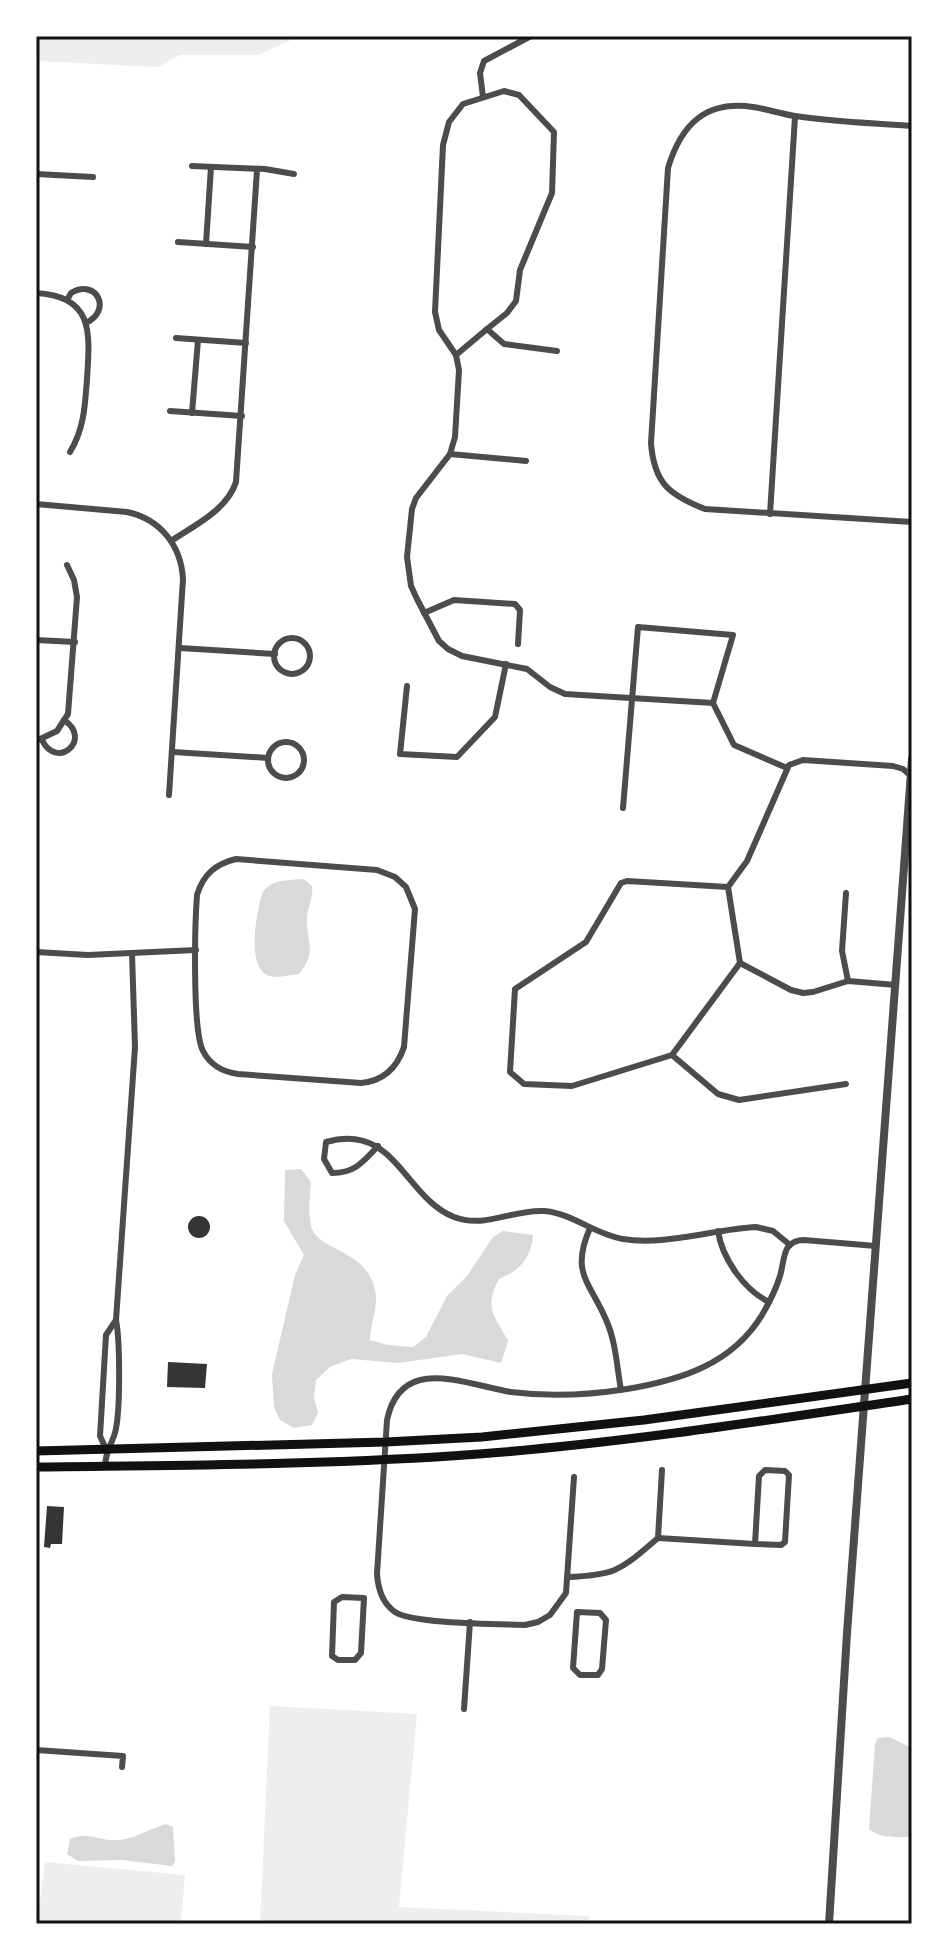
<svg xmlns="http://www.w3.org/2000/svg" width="948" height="1960" font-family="'Exo 2',sans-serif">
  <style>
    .green { fill: #eee }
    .water { fill: #d9d9d9 }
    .building { fill: #353535 }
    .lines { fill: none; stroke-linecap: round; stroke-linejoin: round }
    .minor { stroke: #4c4c4c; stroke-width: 6 }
    .tertiary { stroke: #4c4c4c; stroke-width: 8 }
    .secondary { stroke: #111; stroke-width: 9 }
    .neatline { fill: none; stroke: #111; stroke-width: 3 }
  </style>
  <rect width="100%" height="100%" fill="#fff"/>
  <g class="green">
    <path d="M36 36H300L258 55H180L158 67 36 61Z"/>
    <path d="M270 1706 417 1714 399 1907 589 1916 588 1924H260Z"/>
    <path d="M45 1862 185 1875 181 1924H37Z"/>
  </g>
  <g class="water">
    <path d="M304 879 312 886C314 898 307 907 307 918 306 944 318 950 299 974 289 975 276 979 267 975 246 965 257 911 262 894 270 879 288 880 304 879Z"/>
    <path d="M301 1169 311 1182C310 1196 308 1212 311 1226 319 1253 365 1247 375 1290 379 1305 370 1325 370 1340L388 1345 413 1347 426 1337 447 1296 467 1276 493 1237 503 1231 533 1235C531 1259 520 1270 499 1279 483 1309 495 1315 508 1341L501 1363 462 1354 398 1363 351 1359 330 1367 316 1380 314 1398 318 1413 312 1425 294 1428 280 1420 274 1407 272 1374 295 1275 304 1255 284 1221 285 1170Z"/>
    <path d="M889 1737 912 1748V1837C897 1837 881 1839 869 1829L875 1744 878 1738Z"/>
    <path d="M166 1824 173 1827 175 1861 172 1866 122 1860 78 1861 67 1854 70 1839C85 1832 94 1838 109 1840 131 1842 146 1830 166 1824Z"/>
  </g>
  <g class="building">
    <circle cx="199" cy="1227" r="11"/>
    <path d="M168 1362 207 1364 205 1388 167 1387Z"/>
    <path d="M47 1506 64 1507 62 1544H51L50 1548 44 1547Z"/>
  </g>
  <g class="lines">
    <g class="minor">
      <path d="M483 97 480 73 484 61 531 36"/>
      <path d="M912 126C873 123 833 122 795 116 781 114 767 109 753 107 705 100 681 125 668 168L651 443C654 483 669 495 705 509L912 522"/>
      <path d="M192 166 265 169 294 174"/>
      <path d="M36 174 93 177"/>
      <path d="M178 242 253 247"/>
      <path d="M206 244 211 167"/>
      <path d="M36 293C94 296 90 333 87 379 85 406 84 429 70 452"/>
      <path d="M67 300 71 293C96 278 113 310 86 323"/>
      <path d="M487 329 507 313 516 301 520 270 552 193 554 132 519 95 504 91 463 104 449 122 443 145 435 312 439 330 456 355 459 370 455 437 450 454 526 461"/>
      <path d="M176 338 246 343"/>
      <path d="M456 355 487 329 504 344 557 351"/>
      <path d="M170 411 242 416"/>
      <path d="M192 413 198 340"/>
      <path d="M450 454 416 498 412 509 407 557 411 586 417 599 439 641 448 649 462 656 527 669 550 687 565 694 713 703"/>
      <path d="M36 504 127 512C160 519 181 545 183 579L169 795"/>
      <path d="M770 514 795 117"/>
      <path d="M171 541C195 525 227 510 236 482L257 170"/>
      <path d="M424 613 454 600 515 604 520 610 518 644"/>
      <circle cx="292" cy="656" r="18"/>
      <path d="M36 640 75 642"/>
      <path d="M180 648 275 654"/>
      <path d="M407 686 400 754 457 757 495 717 506 664"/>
      <path d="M713 703 734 745 787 768"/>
      <path d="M42 740C57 771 93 739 64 720"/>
      <path d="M36 741 57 731 68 714 77 597 74 580 67 565"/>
      <circle cx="286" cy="760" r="18"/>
      <path d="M173 752 268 758"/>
      <path d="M623 808 638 627 733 635 713 703"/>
      <path d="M236 859 377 870 395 877 406 887 415 909 404 1047C397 1068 383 1081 361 1083L238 1074C224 1072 210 1065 203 1051 192 1030 195 922 197 895 203 875 215 864 236 859Z"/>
      <path d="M728 887 627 881 621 883 586 942 515 989 510 1072 524 1084 572 1086 672 1055 740 963"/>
      <path d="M846 893 842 951 848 981"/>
      <path d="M36 952 88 955 196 950"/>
      <path d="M740 963 728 887 747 861 789 765 803 760 893 766 903 769 911 776"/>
      <path d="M740 963 791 990 803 993 813 992 848 981 896 985"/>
      <path d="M672 1055 718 1094 739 1100 846 1084"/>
      <path d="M378 1146C363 1162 355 1173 332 1173L324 1159 326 1142C395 1122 404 1197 454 1217 485 1229 513 1209 544 1211 572 1213 596 1235 623 1239 664 1246 715 1229 756 1227L773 1231 790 1245"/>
      <path d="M590 1228C570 1274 590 1281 607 1322 616 1343 617 1368 621 1390"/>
      <path d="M718 1231C722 1258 744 1290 769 1302"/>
      <path d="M106 1449 100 1436 106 1335 116 1320"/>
      <path d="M105 1466C106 1452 109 1449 114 1436 121 1418 120 1341 116 1320L135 1047 132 953"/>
      <path d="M765 1470 785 1471 789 1475 785 1542 781 1545 755 1544 759 1476Z"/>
      <path d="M574 1477 566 1593 550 1615 538 1622 525 1625C499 1624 413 1624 395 1612 382 1603 378 1589 377 1574L387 1420C391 1401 401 1385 420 1380 444 1373 486 1388 511 1392 550 1397 589 1395 627 1389 681 1380 732 1364 762 1315 769 1303 776 1289 780 1276 783 1267 783 1254 788 1247 793 1241 798 1240 804 1240L876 1246"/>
      <path d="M658 1538 755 1544"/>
      <path d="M567 1577C618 1575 620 1570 658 1538L662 1470"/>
      <path d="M342 1597 364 1598 361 1653 355 1660H338L332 1656 334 1602Z"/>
      <path d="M577 1612 600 1613 606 1620 602 1669 598 1675H580L573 1668Z"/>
      <path d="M464 1709 470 1622"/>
      <path d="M36 1750 123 1756 122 1767"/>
    </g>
    <path class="tertiary" d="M829 1924 847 1633 912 759"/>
    <g class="secondary">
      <path d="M36 1451 386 1442 482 1437 644 1420 912 1383"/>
      <path d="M36 1467C184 1465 331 1465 479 1454 624 1443 768 1420 912 1399"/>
    </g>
  </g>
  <rect width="948" height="1960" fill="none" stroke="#ffffff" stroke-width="76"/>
  <rect x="38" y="38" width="872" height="1884" class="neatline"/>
</svg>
